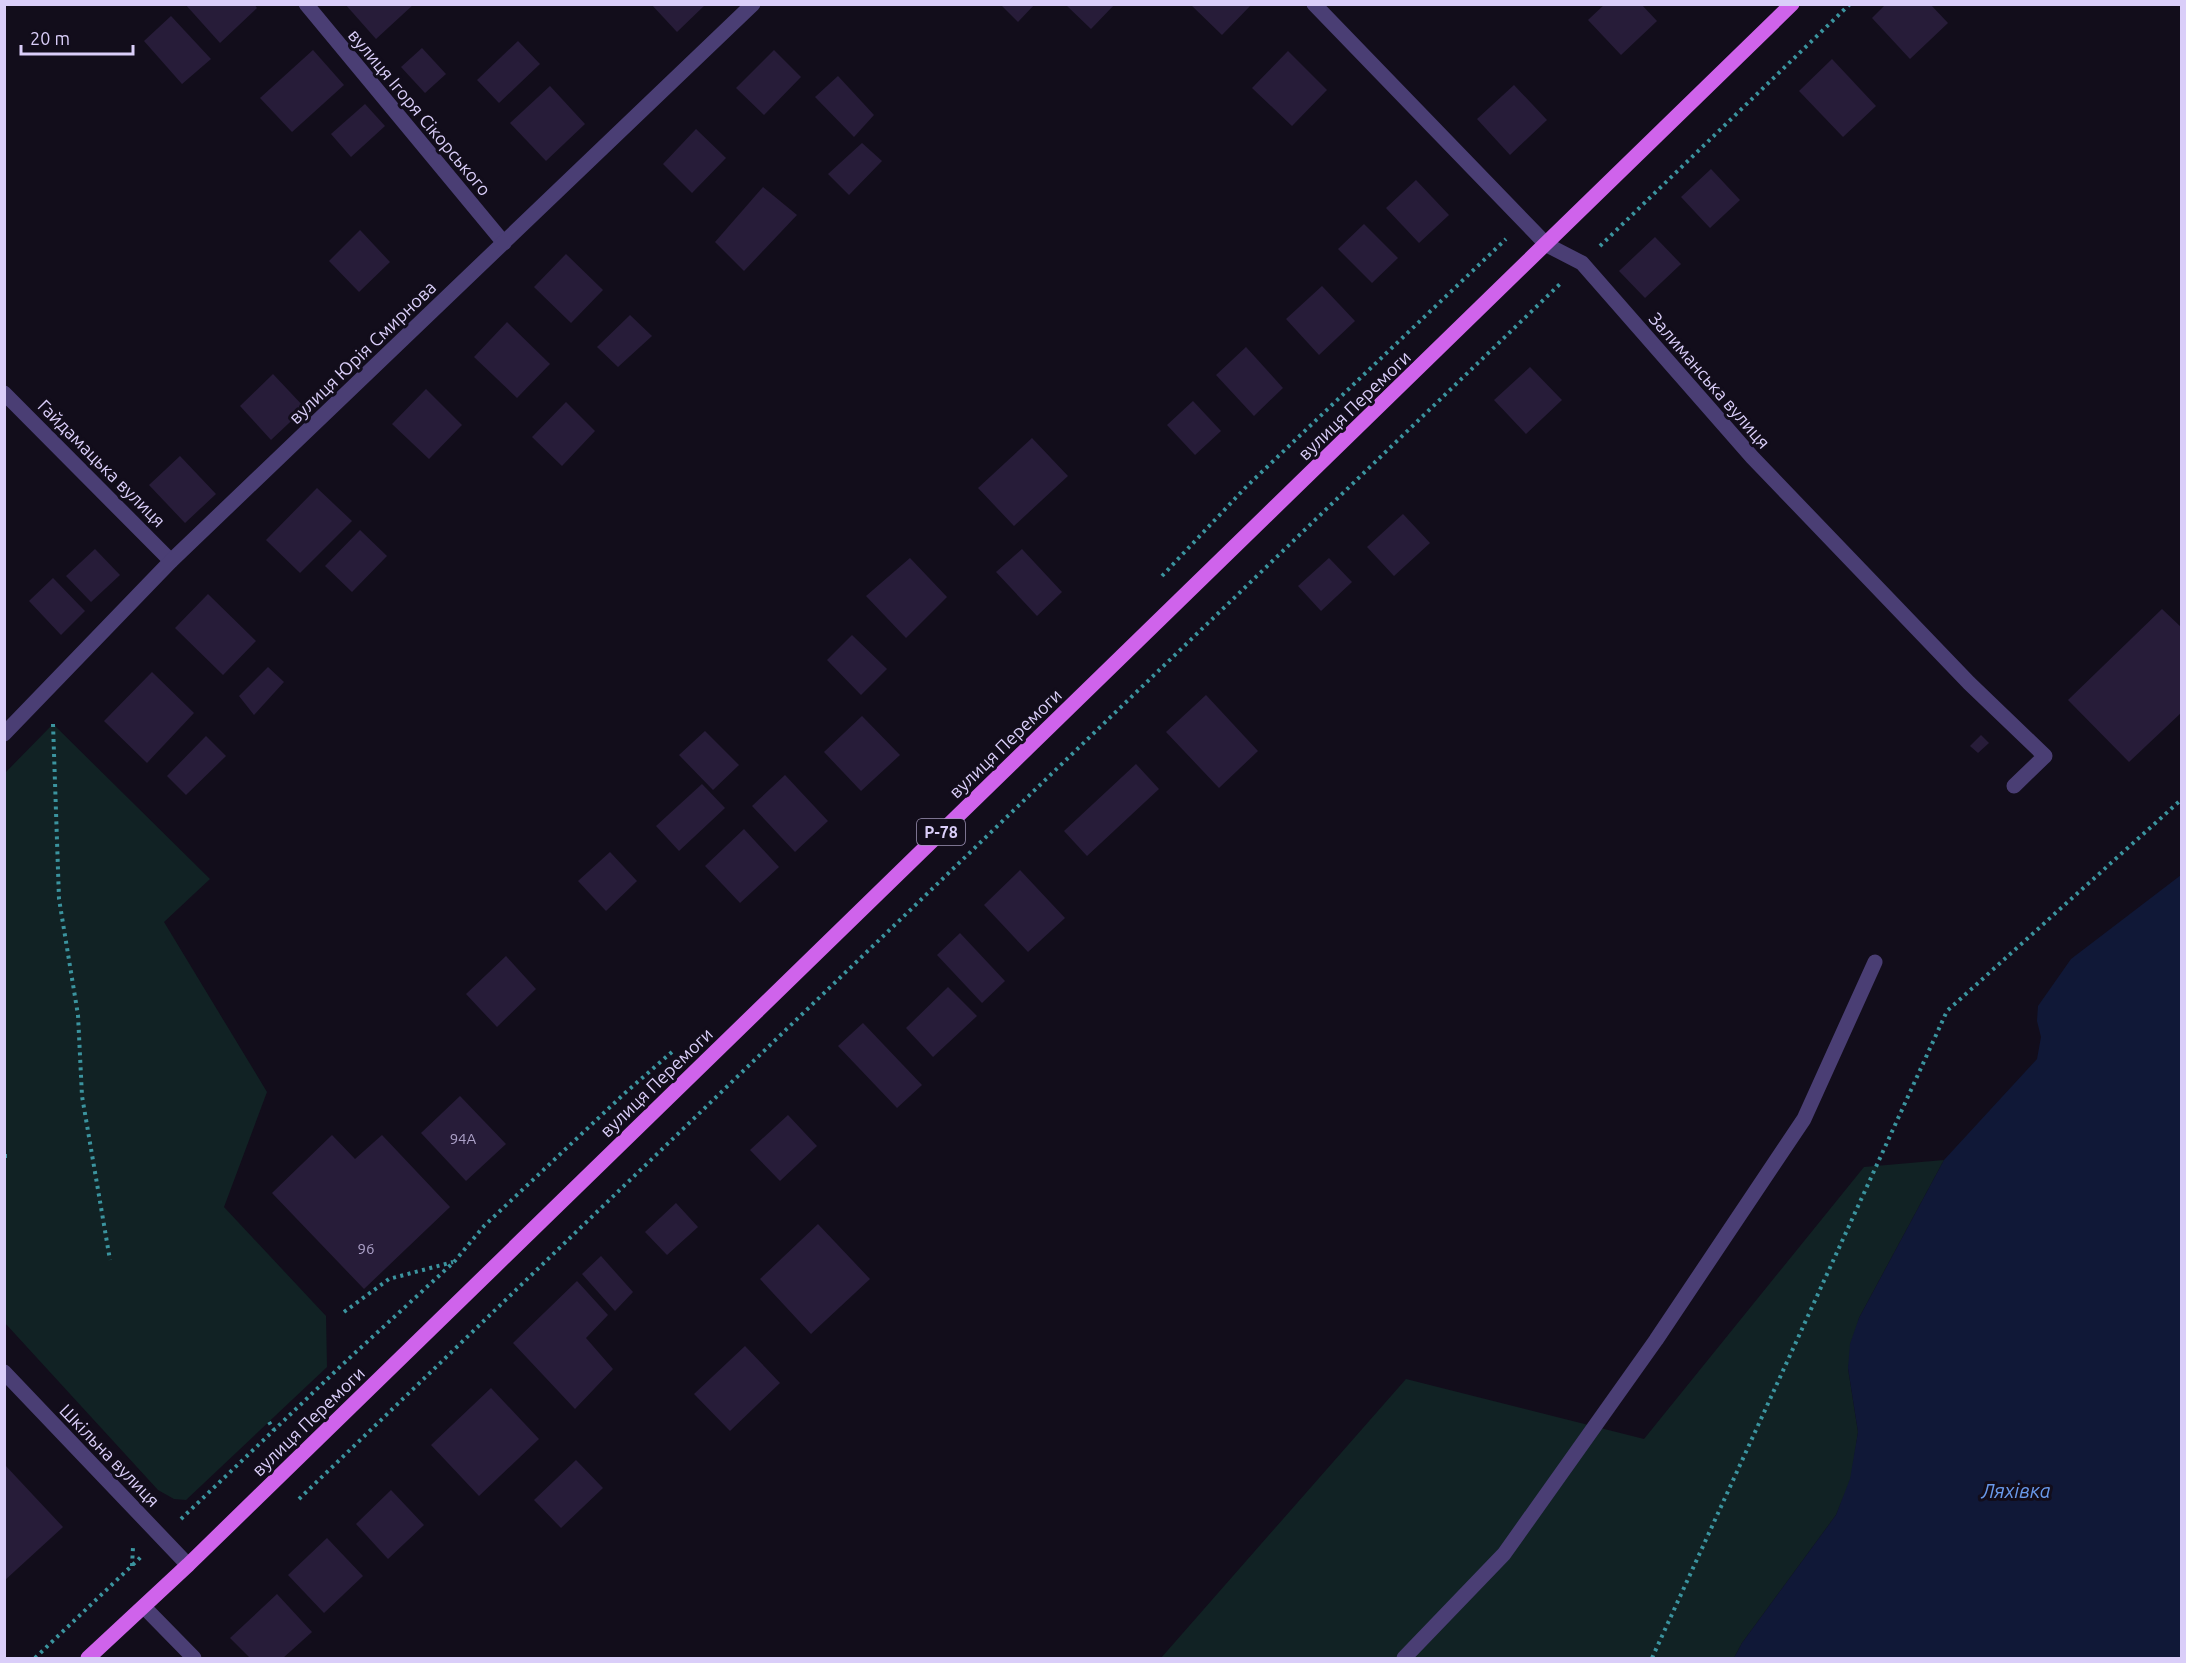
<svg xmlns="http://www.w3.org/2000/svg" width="2186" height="1663" font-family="Ubuntu,sans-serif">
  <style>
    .green { fill: #112224 }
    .water { fill: #101837 }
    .building { fill: #271c39 }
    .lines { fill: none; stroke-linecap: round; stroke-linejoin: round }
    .path { stroke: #3b949f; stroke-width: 4; stroke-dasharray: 3 4.5; stroke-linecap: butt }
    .minor { stroke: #4a3e74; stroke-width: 15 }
    .primary { stroke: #cf63eb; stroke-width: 15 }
    .labels { text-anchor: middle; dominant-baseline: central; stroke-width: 6; stroke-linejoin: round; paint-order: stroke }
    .number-label { font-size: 15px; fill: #ada2c9 }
    .shield { fill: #120d1b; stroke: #9e94b6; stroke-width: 1.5 }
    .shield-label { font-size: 16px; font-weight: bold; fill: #dacef9 }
    .street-label { font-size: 18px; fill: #dacef9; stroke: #120d1b }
    .water-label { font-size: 20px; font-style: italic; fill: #6999eb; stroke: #120d1b }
  </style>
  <rect width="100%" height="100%" fill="#120d1b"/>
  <g class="green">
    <path d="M53 724 210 879 164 922 267 1092 224 1207 326 1316 327 1367 186 1500 174 1499 158 1490 5 1323V773Z"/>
    <path d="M1944 1160 1859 1318 1848 1368 1858 1432 1851 1479 1836 1515 1742 1643 1734 1658H1161L1406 1379 1644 1439 1864 1167Z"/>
  </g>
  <path class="water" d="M2181 875V1658H1734L1742 1643 1836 1515 1850 1479 1858 1432 1848 1368 1850 1344 1859 1318 1944 1160 2037 1059 2041 1037 2037 1021 2038 1006 2071 959Z"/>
  <g class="building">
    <path d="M185 4H254L257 8 220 43Z"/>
    <path d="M345 4H414L376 39Z"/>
    <path d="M651 4H706L677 32Z"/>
    <path d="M1000 4H1035L1018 22Z"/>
    <path d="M1065 4H1115L1091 29Z"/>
    <path d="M1190 4H1252L1222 35Z"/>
    <path d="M1605 4H1641L1657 21 1621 55 1588 20Z"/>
    <path d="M1886 4H1930L1948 23 1910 59 1872 18Z"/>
    <path d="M171 16 211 59 182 84 144 41Z"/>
    <path d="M518 41 540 64 499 103 477 80Z"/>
    <path d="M422 48 446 74 425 93 401 67Z"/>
    <path d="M313 50 344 85 292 132 260 98Z"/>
    <path d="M774 50 801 77 764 115 736 88Z"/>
    <path d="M1288 51 1327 90 1292 126 1252 88Z"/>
    <path d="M1832 59 1876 106 1843 137 1799 91Z"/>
    <path d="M838 76 874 115 854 137 815 97Z"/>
    <path d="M1514 85 1547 120 1510 155 1477 119Z"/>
    <path d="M550 86 585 124 546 161 510 123Z"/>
    <path d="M365 104 385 126 351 157 331 134Z"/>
    <path d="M696 129 726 158 692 193 663 164Z"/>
    <path d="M862 143 882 161 849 195 828 174Z"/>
    <path d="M1711 169 1740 200 1710 228 1681 197Z"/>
    <path d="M1416 180 1449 215 1419 243 1386 208Z"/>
    <path d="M763 187 797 215 744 271 715 242Z"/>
    <path d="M1364 224 1398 258 1372 283 1338 249Z"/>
    <path d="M360 230 390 262 359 292 329 261Z"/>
    <path d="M1655 237 1681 264 1645 298 1619 271Z"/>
    <path d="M566 254 603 290 571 323 534 287Z"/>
    <path d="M1322 286 1355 321 1319 355 1286 319Z"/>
    <path d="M630 315 652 336 618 367 597 347Z"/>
    <path d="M507 322 550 364 517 398 474 357Z"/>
    <path d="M1246 347 1283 388 1254 416 1216 375Z"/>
    <path d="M1530 367 1562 400 1526 434 1494 400Z"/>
    <path d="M273 374 305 408 271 440 240 406Z"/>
    <path d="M426 389 462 425 429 459 392 424Z"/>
    <path d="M1193 401 1221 431 1195 455 1167 425Z"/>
    <path d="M566 402 595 431 562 466 532 437Z"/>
    <path d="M1032 438 1068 476 1014 526 978 488Z"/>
    <path d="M180 456 216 494 185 523 149 485Z"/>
    <path d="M317 488 352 521 300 573 266 540Z"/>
    <path d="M1403 514 1430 543 1394 576 1367 547Z"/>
    <path d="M360 530 387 556 352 592 325 566Z"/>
    <path d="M95 549 120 575 91 602 66 576Z"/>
    <path d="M1022 549 1062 592 1037 616 996 572Z"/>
    <path d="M910 558 947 597 906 638 866 596Z"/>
    <path d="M1329 558 1352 582 1321 611 1298 586Z"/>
    <path d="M53 578 85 611 61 635 29 601Z"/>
    <path d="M208 594 256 641 223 675 175 628Z"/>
    <path d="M2162 609 2182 628V712L2129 762 2068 700Z"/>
    <path d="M852 635 887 669 861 695 827 660Z"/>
    <path d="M268 667 284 682 254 715 239 696Z"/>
    <path d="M152 672 194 713 147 763 104 721Z"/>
    <path d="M1206 695 1258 751 1219 788 1166 732Z"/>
    <path d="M862 716 900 755 861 791 824 752Z"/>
    <path d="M705 731 739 765 713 790 679 755Z"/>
    <path d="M1981 735 1989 743 1978 753 1970 746Z"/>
    <path d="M206 736 226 756 186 795 167 776Z"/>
    <path d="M1136 764 1159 789 1087 856 1064 831Z"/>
    <path d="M785 775 828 821 795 852 752 806Z"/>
    <path d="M702 784 725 808 679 851 656 826Z"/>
    <path d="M744 829 779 867 740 903 705 866Z"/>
    <path d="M610 852 637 881 606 911 578 881Z"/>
    <path d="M1020 870 1065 918 1028 952 984 905Z"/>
    <path d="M960 933 1005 981 982 1003 937 955Z"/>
    <path d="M506 956 536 989 497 1027 466 994Z"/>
    <path d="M948 987 977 1016 933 1057 906 1028Z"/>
    <path d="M863 1023 922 1085 897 1108 838 1046Z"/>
    <path d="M460 1096 506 1144 466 1181 421 1133Z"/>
    <path d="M788 1115 817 1146 780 1181 750 1150Z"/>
    <path d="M332 1135 355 1159 382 1135 450 1207 364 1289 272 1193Z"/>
    <path d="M676 1203 698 1227 667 1255 645 1232Z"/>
    <path d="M818 1224 870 1279 811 1334 760 1279Z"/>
    <path d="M601 1256 633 1292 615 1311 582 1274Z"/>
    <path d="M577 1281 608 1315 586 1338 613 1369 575 1409 513 1343Z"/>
    <path d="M745 1346 780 1383 730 1431 694 1394Z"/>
    <path d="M491 1388 539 1439 479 1496 431 1445Z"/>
    <path d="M576 1460 603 1488 561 1528 534 1500Z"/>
    <path d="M4 1464 63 1527 4 1581Z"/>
    <path d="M391 1490 424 1525 388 1559 356 1524Z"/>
    <path d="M327 1538 363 1576 324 1613 288 1575Z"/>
    <path d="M277 1594 312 1632 283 1658H250L230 1638Z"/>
  </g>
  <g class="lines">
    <g class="path">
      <path d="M1600 246 1850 4"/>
      <path d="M1162 576 1246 487 1506 239"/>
      <path d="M53 724 59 899 78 1015 82 1096 110 1260"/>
      <path d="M4 1156H9"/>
      <path d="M344 1312 389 1279 453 1262"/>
      <path d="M269 1422 274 1430"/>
      <path d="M299 1499 1562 282"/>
      <path d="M181 1519 343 1364 454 1262 484 1226 625 1093 673 1051"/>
      <path d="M132 1566 133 1547"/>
      <path d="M35 1658 143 1555"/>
      <path d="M1652 1658 1947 1011 2182 799"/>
    </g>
    <g class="minor">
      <path d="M306 4 504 243"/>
      <path d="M1314 4 1547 245 1582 263 1752 457 1969 683 2045 756 2014 786"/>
      <path d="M4 393 171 561"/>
      <path d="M4 734 171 561 753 4"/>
      <path d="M4 1372 188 1565"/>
      <path d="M144 1607 194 1658"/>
      <path d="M1404 1658 1504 1554 1656 1340 1804 1119 1875 962"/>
    </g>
    <path class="primary" d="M88 1658 188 1565 1792 4"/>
  </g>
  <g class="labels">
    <g class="number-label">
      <text x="463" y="1138">94А</text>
      <text x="366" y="1248">96</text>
    </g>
    <rect class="shield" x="917" y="819" width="48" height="26" rx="4.5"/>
    <g class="shield-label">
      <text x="941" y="832">Р-78</text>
    </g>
    <g class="street-label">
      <text transform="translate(420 112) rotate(50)">вулиця Ігоря Сікорського</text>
      <text transform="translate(362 352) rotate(-44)">вулиця Юрія Смирнова</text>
      <text transform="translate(1710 380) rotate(49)">Залиманська вулиця</text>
      <text transform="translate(1354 405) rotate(-44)">вулиця Перемоги</text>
      <text transform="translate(102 463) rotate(45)">Гайдамацька вулиця</text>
      <text transform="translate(1005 743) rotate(-44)">вулиця Перемоги</text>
      <text transform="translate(656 1082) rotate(-44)">вулиця Перемоги</text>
      <text transform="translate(308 1421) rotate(-44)">вулиця Перемоги</text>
      <text transform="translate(110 1455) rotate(46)">Шкільна вулиця</text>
    </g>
    <g class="water-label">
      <text x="2016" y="1490">Ляхівка</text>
    </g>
  </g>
  <rect width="2186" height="1663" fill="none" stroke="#dacef9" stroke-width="12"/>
  <path d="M21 45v9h112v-9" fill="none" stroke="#dacef9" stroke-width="3"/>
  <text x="30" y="45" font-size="18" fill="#dacef9" stroke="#120d1b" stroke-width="4.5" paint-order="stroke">20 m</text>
</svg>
